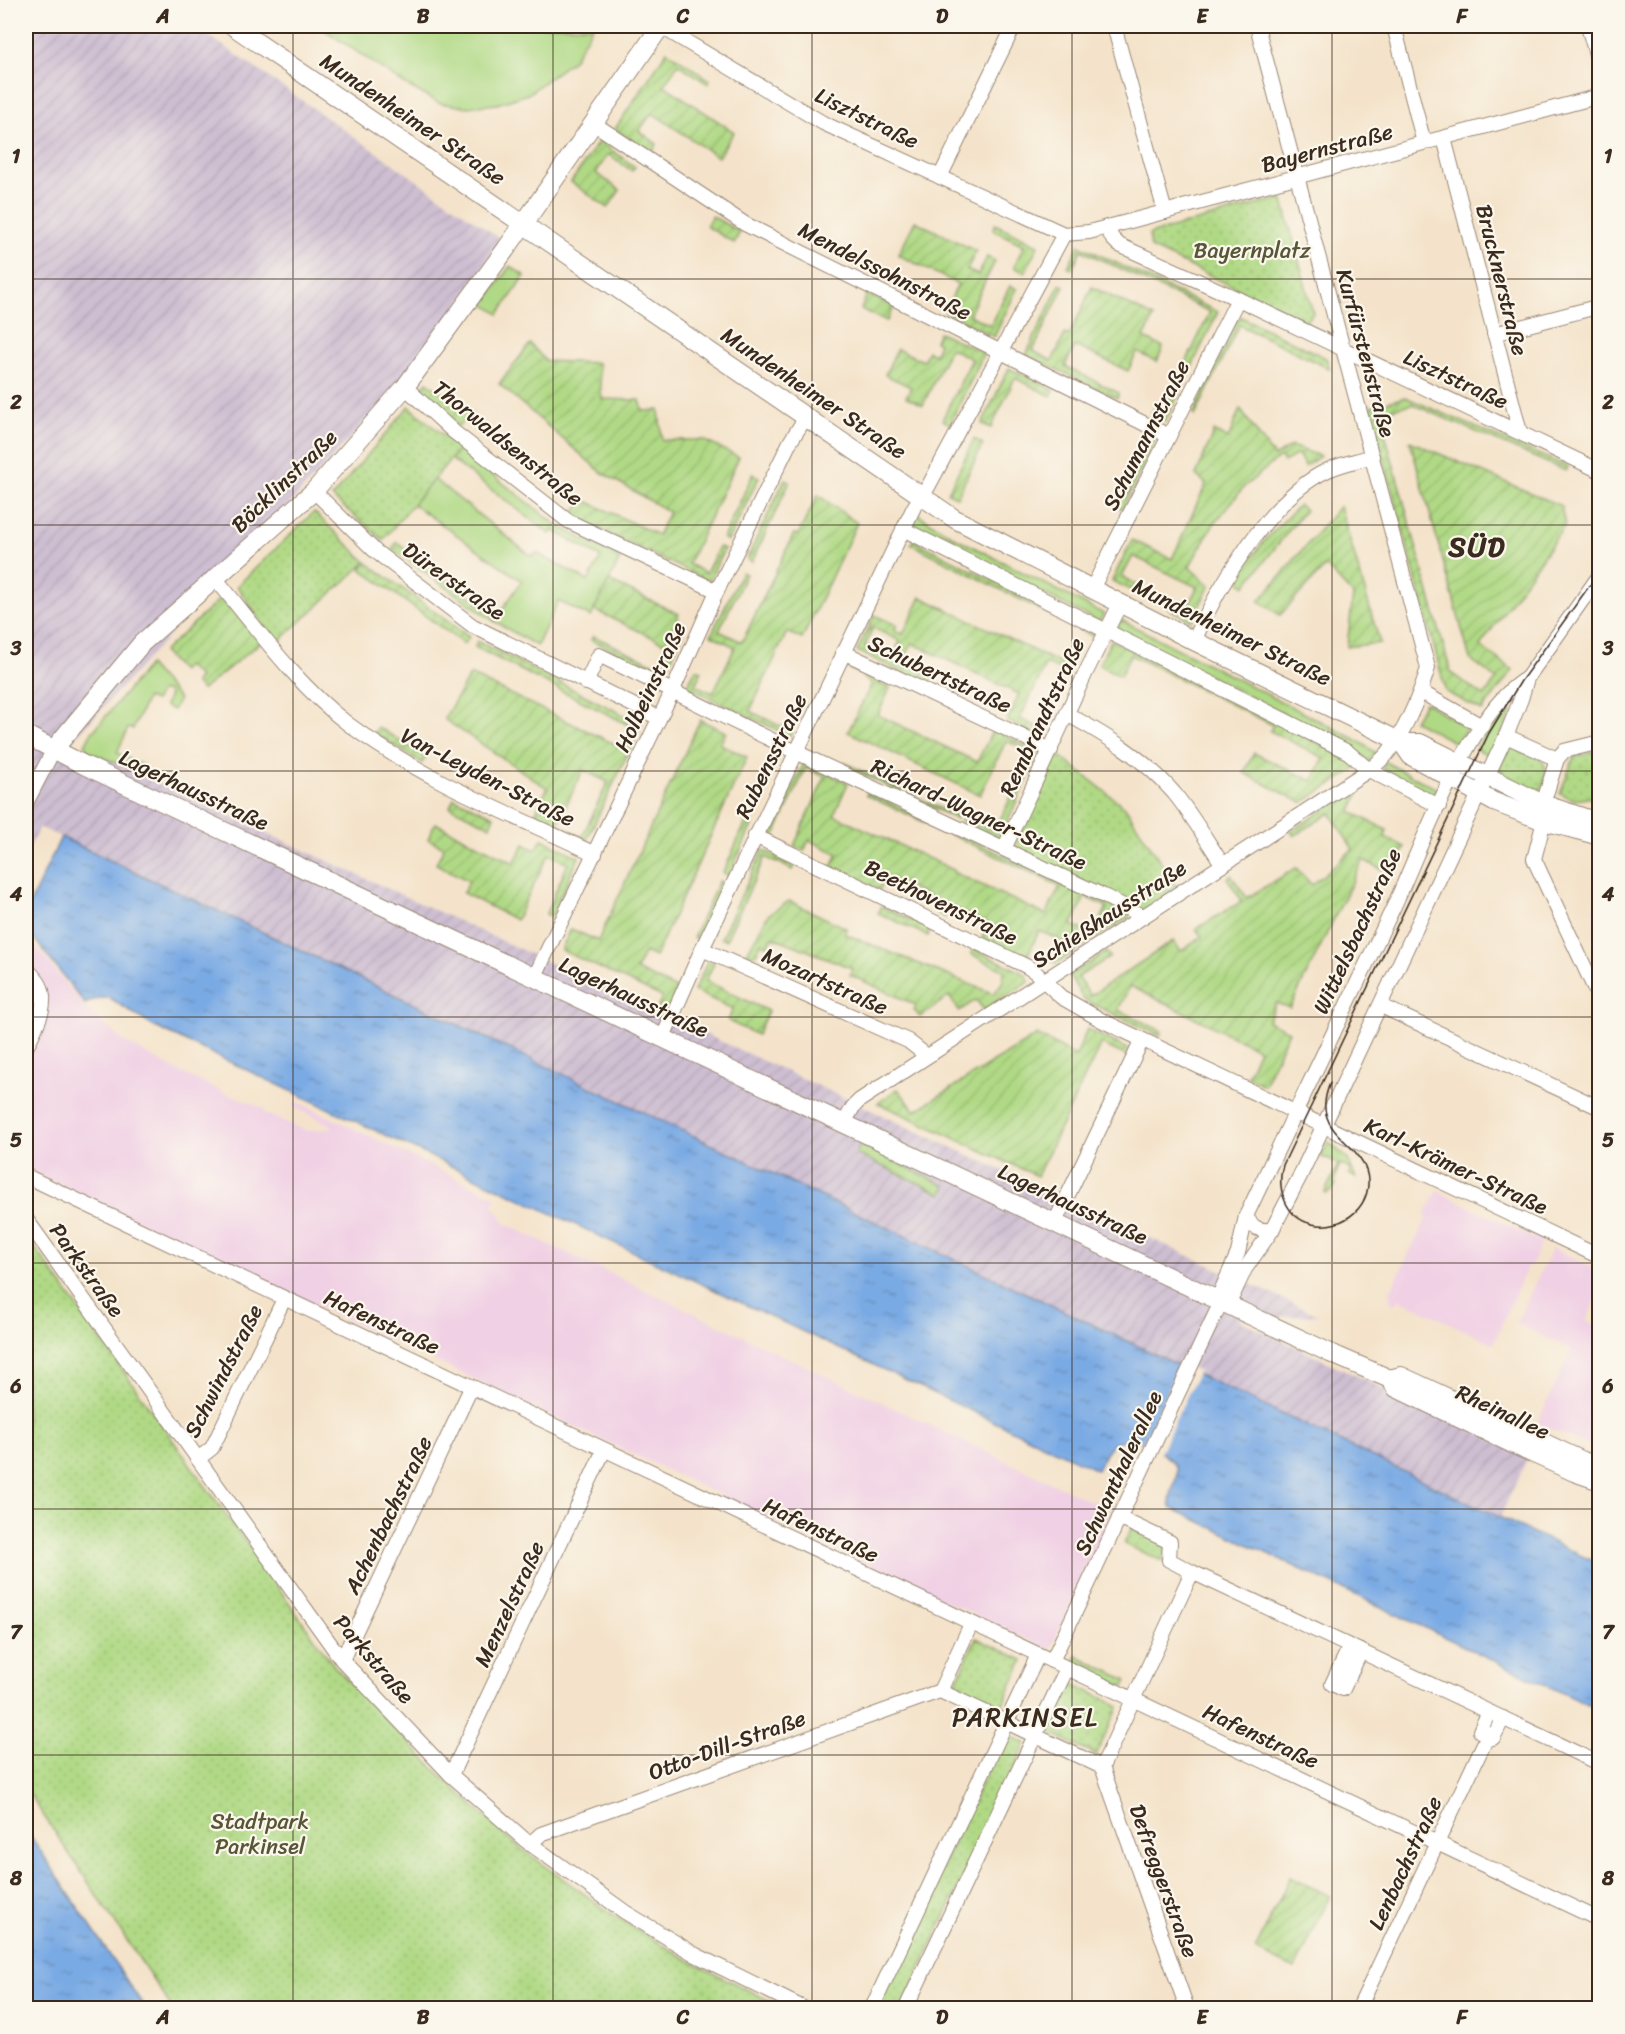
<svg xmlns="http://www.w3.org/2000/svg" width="1625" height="2034" font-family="Sriracha,sans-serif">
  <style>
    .built { fill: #f0d0e4 }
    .industrial { fill: url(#industrial-furrows) }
    .grass { fill: #b0d985; stroke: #768252; stroke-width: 1.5 }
    .park { fill: url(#park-dots); stroke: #768252; stroke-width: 1.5 }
    .garden { fill: url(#garden-furrows); stroke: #768252; stroke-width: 1.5; fill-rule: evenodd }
    .water { fill: url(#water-ripples); stroke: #5a6a81; stroke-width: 1.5 }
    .pier { fill: #f4e3ca }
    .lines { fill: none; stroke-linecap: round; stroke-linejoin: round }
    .street-casing { stroke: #988674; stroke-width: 16 }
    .secondary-casing { stroke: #988674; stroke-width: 20 }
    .street { stroke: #fff; stroke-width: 14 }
    .secondary { stroke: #fff; stroke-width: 18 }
    .tram { stroke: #3b2a1e; stroke-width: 1.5 }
    .grid { fill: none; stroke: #3b2a1e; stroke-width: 1.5; stroke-opacity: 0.55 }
    .labels { text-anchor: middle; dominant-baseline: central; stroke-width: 4.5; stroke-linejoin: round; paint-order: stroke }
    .street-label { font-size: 22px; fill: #3b2a1e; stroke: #fbf7ec }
    .park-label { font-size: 22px; fill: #585638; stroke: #fbf7ec }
    .quarter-label { font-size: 26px; letter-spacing: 1.5px; fill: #3b2a1e; stroke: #fbf7ec }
    .district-label { font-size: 28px; font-weight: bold; letter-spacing: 1.5px; fill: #3b2a1e; stroke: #fbf7ec }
    .neatline { fill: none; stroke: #3b2a1e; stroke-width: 2 }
    .grid-label { font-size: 20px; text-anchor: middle; font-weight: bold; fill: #3b2a1e }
  </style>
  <defs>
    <pattern id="industrial-furrows" width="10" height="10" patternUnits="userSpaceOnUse" patternTransform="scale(1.5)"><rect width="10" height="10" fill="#cebed1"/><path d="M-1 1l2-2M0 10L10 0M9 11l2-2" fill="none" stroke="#b2a3b3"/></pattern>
    <pattern id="park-dots" width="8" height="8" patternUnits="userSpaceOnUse" patternTransform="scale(1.5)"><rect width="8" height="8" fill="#b0d985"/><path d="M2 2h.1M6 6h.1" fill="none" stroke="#98ba72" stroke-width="1.8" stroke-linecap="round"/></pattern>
    <pattern id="garden-furrows" width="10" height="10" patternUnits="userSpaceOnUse" patternTransform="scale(1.5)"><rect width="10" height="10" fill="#b0d985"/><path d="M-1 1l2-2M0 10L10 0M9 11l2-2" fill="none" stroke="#98ba72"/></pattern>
    <pattern id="water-ripples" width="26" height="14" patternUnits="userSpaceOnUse" patternTransform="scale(1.5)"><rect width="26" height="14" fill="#7aaae4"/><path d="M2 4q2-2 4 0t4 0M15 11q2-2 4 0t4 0" fill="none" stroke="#658bb8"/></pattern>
  </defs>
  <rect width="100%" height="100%" fill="#fbf7ec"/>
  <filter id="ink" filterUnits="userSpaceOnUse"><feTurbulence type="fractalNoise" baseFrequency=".0167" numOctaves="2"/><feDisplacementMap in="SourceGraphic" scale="12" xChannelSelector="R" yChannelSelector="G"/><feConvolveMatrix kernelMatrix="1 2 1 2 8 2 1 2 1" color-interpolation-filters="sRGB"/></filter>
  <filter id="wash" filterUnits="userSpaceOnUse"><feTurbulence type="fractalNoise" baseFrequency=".008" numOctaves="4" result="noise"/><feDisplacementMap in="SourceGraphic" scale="24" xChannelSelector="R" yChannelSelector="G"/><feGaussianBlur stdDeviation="1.35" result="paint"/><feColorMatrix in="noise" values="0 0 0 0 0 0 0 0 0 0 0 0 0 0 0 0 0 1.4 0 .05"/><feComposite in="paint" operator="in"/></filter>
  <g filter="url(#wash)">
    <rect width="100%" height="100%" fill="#f4e3ca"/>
    <g class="built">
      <path d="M1595 886H1599V962L1594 948Z"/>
      <path d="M26 934 85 1008 123 1041 174 1069 214 1088 265 1109 264 1113 308 1131 332 1128 333 1126 293 1107 296 1101 496 1197 493 1205 506 1224 1111 1511 1050 1650 26 1169Z"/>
      <path d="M1437 1191 1542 1242 1531 1266 1528 1265 1493 1344 1399 1299 1396 1304 1389 1301 1392 1295 1389 1294 1427 1217 1425 1216Z"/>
      <path d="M1552 1248 1599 1271V1292L1586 1321 1599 1328V1450L1537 1423 1572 1350 1516 1323Z"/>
    </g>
    <path class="industrial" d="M26 26H195L501 239 427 354 70 743 1318 1315 1237 1319 1528 1457 1500 1517 39 827 26 856Z"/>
    <g class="grass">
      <path d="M319 26H593L573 60 528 94 497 104 466 107 439 103 406 85Z"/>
      <path d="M510 266 525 276 499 314 484 304Z"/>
      <path d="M459 449 557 525 620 559 591 617 558 601 537 646 494 621 522 581 413 504 434 479 531 556 537 553 588 581 601 557 554 531V529L550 534 451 459Z"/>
      <path d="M914 512 956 538 1104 614 1099 622 908 525Z"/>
      <path d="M1121 620 1355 739 1376 753 1369 761 1345 745 1117 629Z"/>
      <path d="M149 665 179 699 173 710 165 706 169 695 166 691H161L155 701 147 698 133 729 128 728 117 753 144 766 141 773 89 752 85 745 90 735Z"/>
      <path d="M1425 702 1467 728 1456 743 1414 721Z"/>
      <path d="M1502 706 1512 712 1491 756 1476 749Z"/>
      <path d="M1385 762 1437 789 1434 796 1382 768Z"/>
      <path d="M1328 1142 1347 1158 1356 1178 1349 1174 1350 1169 1340 1164 1333 1183 1336 1184 1332 1191 1326 1194 1325 1192 1338 1165 1330 1159 1321 1157Z"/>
      <path d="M860 1145 946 1186 942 1194 856 1154Z"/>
      <path d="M1077 1656 1127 1680 1124 1687 1074 1663Z"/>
    </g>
    <g class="park">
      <path d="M1282 198 1313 313 1306 321 1151 248 1149 234Z"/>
      <path d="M409 406 459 449 383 540 332 497Z"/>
      <path d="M314 512 366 562 276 644 237 586Z"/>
      <path d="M1510 744 1542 760C1548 770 1546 783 1539 792L1535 791 1501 773 1500 765Z"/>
      <path d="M1599 750V799L1594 797 1575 800 1560 793 1574 757Z"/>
      <path d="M1056 753 1125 807 1177 887 1142 911 1014 848Z"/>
      <path d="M26 1235 335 1667 446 1781 519 1847 619 1919 690 1961 784 2008H172L26 1789Z"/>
      <path d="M1132 1527 1166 1542 1164 1562 1124 1544Z"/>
      <path d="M976 1638 1023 1660 1001 1708 954 1686Z"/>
      <path d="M1071 1683 1119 1706 1096 1755 1047 1731Z"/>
      <path d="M1005 1733 1026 1743 902 2008H876Z"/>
    </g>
    <g class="garden">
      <path d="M667 51 710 80 708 84 678 64 664 85 734 132 718 157 652 113 639 131 657 144 651 153 615 129Z"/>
      <path d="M599 141 635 167 632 171 608 154 596 173 620 190 608 208 571 182Z"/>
      <path d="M712 216 740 232 734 243 706 226Z"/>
      <path d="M915 221 976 251 967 270 978 275 987 257 995 261 969 315 990 325 1010 286 1017 289 994 337 945 312 958 284 898 255Z"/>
      <path d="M995 224 1038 245 1025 273 1014 267 1024 245 993 230Z"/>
      <path d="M1079 245 1218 312 1165 422 1151 415 1154 409 1162 413 1210 312 1081 250 1072 269 1068 267Z"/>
      <path d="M1060 284 1064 286 1033 351 1052 361 1065 334 1069 336 1092 287 1154 317 1144 338 1163 347 1157 362 1137 352 1128 371 1075 346 1065 366 1119 393 1117 398 1026 355Z"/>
      <path d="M867 294 894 306 887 321 861 309Z"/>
      <path d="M1239 316 1326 358 1330 369 1239 325 1195 416 1193 414Z"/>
      <path d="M939 332 984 353 950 424 942 420 972 359 950 348 923 405 906 397 911 387 885 375 897 349 923 361 928 351 935 354 939 343 935 341Z"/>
      <path d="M530 344 546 361 598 363 602 399 640 400 643 411 659 410 662 440H703L739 457 688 564 706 573 719 547 724 549 709 581 573 517 582 499 658 535 669 512 601 472 499 384Z"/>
      <path d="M1009 368 1054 390 1051 396 1015 378 991 428 982 424Z"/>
      <path d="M427 382 472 414 458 426 420 392Z"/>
      <path d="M1405 397 1568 467 1566 471 1412 404 1379 412 1451 673 1484 696 1497 679 1470 659 1410 441 1561 506 1565 525 1480 646 1513 670 1482 711 1446 692 1370 407Z"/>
      <path d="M1240 409 1274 457 1291 446 1320 456 1305 467 1298 454 1284 462 1281 457 1276 460 1244 487 1213 525 1189 567C1197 573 1201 580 1210 585L1192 621 1169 609 1173 602 1187 609 1197 587 1133 556 1122 577 1136 584 1133 591 1112 581 1132 540 1172 559 1206 484 1196 475 1214 431 1228 439Z"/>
      <path d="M1149 435 1156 439 1122 509 1115 506Z"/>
      <path d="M974 439 983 444 957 497 948 493Z"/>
      <path d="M753 474 759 477 728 541 723 538Z"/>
      <path d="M785 479 790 481 752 562 747 559Z"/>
      <path d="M818 495 857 523 802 639 787 632 750 711 792 732 790 736 687 687 696 669 702 671 695 685 713 693 735 647 711 635 742 572 746 574 719 631 742 642 794 534 798 535Z"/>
      <path d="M1299 505 1305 510 1245 586 1236 578 1265 540Z"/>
      <path d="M1340 506 1380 643 1347 647 1353 595 1326 566 1280 615 1259 601Z"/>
      <path d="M913 540 1096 633 1094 637 911 544Z"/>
      <path d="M397 542 496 615 498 617 494 621 392 549Z"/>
      <path d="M366 562 469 637 464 644 361 569Z"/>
      <path d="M609 581 679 614 672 629 683 634 664 674 591 640 593 636 661 667 671 646 594 610Z"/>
      <path d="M921 597 1064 665 1061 670 1046 664 1020 719 1046 731 1043 738 1007 721 1019 694 912 643 903 663 933 677 929 685 857 651 868 628 872 630 865 646 892 659 900 641 869 626 874 615 897 625 894 630 903 634Z"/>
      <path d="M221 598 262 641 202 690 195 683 199 677 187 666 181 671 163 652Z"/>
      <path d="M1111 640 1350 759 1359 767 1302 803 1244 773 1254 753 1312 781 1324 758 1270 731 1273 725 1131 655 1120 676 1099 665Z"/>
      <path d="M477 641 642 724 586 841 534 816 547 788 444 719 470 675 623 748 633 727 475 647ZM583 770 608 782 582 837 557 825Z"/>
      <path d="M848 661 880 676 877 683 890 688 878 715 977 762 993 730 1040 752 999 839 961 821 964 817 995 831 1032 751 1006 741 980 795 848 732 872 683 863 678 864 675 846 667Z"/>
      <path d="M700 720 726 732 720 744 747 757 655 957 645 952 636 970 677 989 662 1021 654 1017 662 997 561 950 571 929 598 941Z"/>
      <path d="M378 727 426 757 422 763 374 733Z"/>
      <path d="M804 763 848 783 834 815 954 870 953 872 1046 915 1060 886 866 795 867 792 1130 914 1129 917 1057 963 1051 961 1062 941 1039 931 1026 959 982 938 988 924 952 907 946 918 935 913 940 902 886 876 879 890 831 868 838 854 809 840 804 851 794 846 825 777 806 768 774 837 770 835ZM1085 897 1107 907 1093 935 1072 925Z"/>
      <path d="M845 763 950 813 957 800 964 804 956 819 843 765Z"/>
      <path d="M1357 789 1359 792 1351 812 1387 830 1385 837 1405 847 1392 874 1363 860 1290 1008 1276 1003 1268 1021 1289 1031 1264 1085 1247 1077 1259 1049 1130 986 1118 1010 1162 1031 1160 1036 1084 1000 1069 975 1106 952 1110 957 1078 977 1090 996 1173 941 1181 951 1202 937 1196 929 1242 901 1227 878 1231 875 1247 898 1296 868 1312 885 1353 849 1330 813 1294 836 1291 831Z"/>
      <path d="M454 798 494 816 490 826 450 807Z"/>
      <path d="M747 820 753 823 729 876 723 873Z"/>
      <path d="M435 823 514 863 524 844 536 850 542 839 579 857 551 917 546 914 568 863 549 854 516 920 463 893 469 881 436 864 444 847 428 839Z"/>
      <path d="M763 850 794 865 792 870 778 862 777 863 765 857 726 940 721 938Z"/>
      <path d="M719 881 725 884 699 941 693 938Z"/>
      <path d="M789 901 846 928 845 934 994 994 1004 980 1002 978 1005 971 971 954 973 949 1020 971 1026 975 1029 982 984 1010 976 1000 959 1011 949 996 920 1017 914 1010 916 1005 850 975 852 968 773 937 768 946 761 943 755 955 747 953 768 915Z"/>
      <path d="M881 906 931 929 928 936 878 913Z"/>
      <path d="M708 961 714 963 706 981 768 1011 757 1035 728 1021 733 1009 694 991Z"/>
      <path d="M1087 1029 1132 1051 1129 1057 1101 1044 1037 1176 878 1103 898 1089 915 1111 1037 1035 1076 1056Z"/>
      <path d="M1290 1877 1330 1896 1295 1969 1255 1950Z"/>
    </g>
    <g class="water">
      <path d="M61 837 1599 1564V1710L1171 1508C1167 1491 1180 1481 1176 1467 1172 1457 1143 1441 1133 1439 1130 1439 1122 1440 1119 1441 1107 1446 1102 1460 1097 1470L153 1026 110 998H98L85 1004 26 928V912Z"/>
      <path d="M26 1829 145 2008H26Z"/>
    </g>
    <path class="pier" d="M1181 1363 1199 1371 1159 1455 1142 1447Z"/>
  </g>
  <g filter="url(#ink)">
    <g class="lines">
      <g class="street-casing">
        <g id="street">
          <path d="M660 26 823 123 1064 234 1089 232 1600 96"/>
          <path d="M1114 26 1165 212"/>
          <path d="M1394 26 1424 143"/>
          <path d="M1588 26 1600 68"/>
          <path d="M593 123 745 224 1169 436"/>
          <path d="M1444 138 1520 432"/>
          <path d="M940 177 1014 26"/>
          <path d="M1107 227 1112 238 1119 245 1238 299 1600 471"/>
          <path d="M1494 334 1600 306"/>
          <path d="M405 387 454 432 568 521 717 591"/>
          <path d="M314 491 375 551 473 626 659 718"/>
          <path d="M903 529 1348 752 1369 770 1439 806"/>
          <path d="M216 579C257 629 297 685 348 724 423 780 511 814 595 854"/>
          <path d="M1092 589 1238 299"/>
          <path d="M1194 641C1218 586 1271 496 1328 470 1341 464 1357 461 1372 456"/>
          <path d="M843 652 1051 750"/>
          <path d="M586 683 599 655 796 752 1106 897 1143 916"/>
          <path d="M1421 692 1482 726"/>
          <path d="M1067 714C1107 736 1144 758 1174 793 1192 815 1207 841 1223 865"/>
          <path d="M1506 736 1557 759"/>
          <path d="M1600 742 1564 751 1557 759 1543 804 1544 821 1534 859 1600 1000"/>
          <path d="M26 803 54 749"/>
          <path d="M755 836 1026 966 1034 971 1061 997 1103 1021 1600 1257"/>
          <path d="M1004 849 1087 670 1120 604"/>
          <path d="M702 949 908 1041 927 1056"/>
          <path d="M26 967C30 973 37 979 40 985 50 1006 34 1029 26 1048"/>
          <path d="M535 976 673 690 717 591 790 442 806 417"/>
          <path d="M1381 1006 1600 1108"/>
          <path d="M663 1037 702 949 914 507 928 487 1064 234"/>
          <path d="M844 1123 853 1107 860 1100 1369 770C1375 765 1382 760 1387 754 1406 730 1419 697 1428 668L1257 26"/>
          <path d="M26 1176 1600 1920"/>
          <path d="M1246 1216C1252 1228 1259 1231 1272 1230"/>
          <path d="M26 1219 342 1660 451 1775 525 1840 625 1912 696 1955 803 2008"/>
          <path d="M1055 1222 1142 1040"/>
          <path d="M1221 1302 1233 1295 1245 1269 1272 1230 1300 1176 1506 736 1521 699 1527 678 1600 575"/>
          <path d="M198 1459 212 1448 284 1299"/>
          <path d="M1119 1518 1170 1542 1169 1560 1192 1572"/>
          <path d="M1350 1646 1332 1684 1343 1689 1361 1651"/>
          <path d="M342 1660 471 1388"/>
          <path d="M1052 1661 1221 1302V1291L1238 1253 1246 1216 1256 1195C1302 1098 1349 1001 1395 904 1422 845 1471 709 1527 678"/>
          <path d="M940 1691 1102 1767 1192 1572 1600 1764"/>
          <path d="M940 1691 971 1624"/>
          <path d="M1489 1712 1480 1731 1493 1738 1503 1718"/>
          <path d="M1102 1767 1187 2008"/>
          <path d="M451 1775 604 1450"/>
          <path d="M530 1844 541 1834 940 1691"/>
          <path d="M872 2008 1038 1655"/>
          <path d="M906 2008 1067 1668"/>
          <path d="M1359 2008 1488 1735"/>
        </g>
      </g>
      <g class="secondary-casing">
        <g id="secondary">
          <path d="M233 26 955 519 1194 641 1397 740 1402 743 1411 756 1494 802 1544 821 1600 836"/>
          <path d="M26 735 84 765 1330 1353 1390 1379 1396 1388 1525 1450 1574 1472 1600 1481"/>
          <path d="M1402 743H1420L1543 804 1600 823"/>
          <path d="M54 749 142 643 314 491 405 387 506 249 661 26"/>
          <path d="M1390 1379 1401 1376 1583 1461 1600 1467"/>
        </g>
      </g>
      <use href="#street" class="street"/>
      <use href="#secondary" class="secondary"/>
      <path class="tram" d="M1330 1083C1326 1093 1323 1104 1326 1114 1332 1138 1359 1147 1366 1170 1377 1203 1343 1232 1312 1224 1286 1218 1276 1189 1283 1165L1489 733 1521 681 1600 571"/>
    </g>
  </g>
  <path class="grid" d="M293 26V2008M553 26V2008M812 26V2008M1072 26V2008M1332 26V2008M26 279H1600M26 525H1600M26 771H1600M26 1017H1600M26 1263H1600M26 1509H1600M26 1755H1600"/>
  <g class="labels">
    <g class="street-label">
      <text transform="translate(867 118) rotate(26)">Lisztstraße</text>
      <text transform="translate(413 119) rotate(34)">Mundenheimer Straße</text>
      <text transform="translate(1327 148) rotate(-15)">Bayernstraße</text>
      <text transform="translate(885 271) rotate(27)">Mendelssohnstraße</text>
      <text transform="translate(1502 280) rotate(76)">Brucknerstraße</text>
      <text transform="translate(1366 353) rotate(75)">Kurfürstenstraße</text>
      <text transform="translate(1456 379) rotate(25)">Lisztstraße</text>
      <text transform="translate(814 393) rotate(34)">Mundenheimer Straße</text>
      <text transform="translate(1146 435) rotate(-63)">Schumannstraße</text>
      <text transform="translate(508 443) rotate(39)">Thorwaldsenstraße</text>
      <text transform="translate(284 481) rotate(-44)">Böcklinstraße</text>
      <text transform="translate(454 581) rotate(35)">Dürerstraße</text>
      <text transform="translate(1232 632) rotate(26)">Mundenheimer Straße</text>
      <text transform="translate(940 674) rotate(25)">Schubertstraße</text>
      <text transform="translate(650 687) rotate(-65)">Holbeinstraße</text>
      <text transform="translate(1042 717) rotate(-65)">Rembrandtstraße</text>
      <text transform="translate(771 756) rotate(-64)">Rubensstraße</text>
      <text transform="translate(488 777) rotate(27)">Van-Leyden-Straße</text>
      <text transform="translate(194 790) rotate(25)">Lagerhausstraße</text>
      <text transform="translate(979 814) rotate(25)">Richard-Wagner-Straße</text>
      <text transform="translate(941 902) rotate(26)">Beethovenstraße</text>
      <text transform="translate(1109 914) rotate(-33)">Schießhausstraße</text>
      <text transform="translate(1357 931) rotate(-65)">Wittelsbachstraße</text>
      <text transform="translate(825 981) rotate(24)">Mozartstraße</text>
      <text transform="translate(634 997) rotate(25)">Lagerhausstraße</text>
      <text transform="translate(1456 1166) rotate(25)">Karl-Krämer-Straße</text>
      <text transform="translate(1073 1204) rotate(25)">Lagerhausstraße</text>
      <text transform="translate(87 1270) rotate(54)">Parkstraße</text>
      <text transform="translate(382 1322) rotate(25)">Hafenstraße</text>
      <text transform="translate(223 1371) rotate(-63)">Schwindstraße</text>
      <text transform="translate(1503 1412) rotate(25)">Rheinallee</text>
      <text transform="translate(1118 1473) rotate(-65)">Schwanthalerallee</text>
      <text transform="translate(388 1515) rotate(-64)">Achenbachstraße</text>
      <text transform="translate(821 1530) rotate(25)">Hafenstraße</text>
      <text transform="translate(509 1604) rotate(-65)">Menzelstraße</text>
      <text transform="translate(374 1659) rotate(49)">Parkstraße</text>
      <text transform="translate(1261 1736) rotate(25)">Hafenstraße</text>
      <text transform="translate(727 1745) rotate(-20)">Otto-Dill-Straße</text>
      <text transform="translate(1405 1863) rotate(-65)">Lenbachstraße</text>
      <text transform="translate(1164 1881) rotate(70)">Defreggerstraße</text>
    </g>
    <g class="park-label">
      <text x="1252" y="250">Bayernplatz</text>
      <text x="260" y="1821">Stadtpark<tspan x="260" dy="25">Parkinsel</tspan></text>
    </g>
    <g class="quarter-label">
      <text x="1025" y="1717">PARKINSEL</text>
    </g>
    <g class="district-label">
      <text x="1477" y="546">SÜD</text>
    </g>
  </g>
  <rect width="1625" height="2034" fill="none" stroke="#fbf7ec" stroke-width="66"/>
  <rect x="33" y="33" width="1559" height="1968" class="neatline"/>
  <g class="grid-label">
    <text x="163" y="23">A</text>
    <text x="423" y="23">B</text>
    <text x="683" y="23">C</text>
    <text x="942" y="23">D</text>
    <text x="1202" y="23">E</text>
    <text x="1462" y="23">F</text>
    <text x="16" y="163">1</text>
    <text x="1608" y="163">1</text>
    <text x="16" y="409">2</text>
    <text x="1608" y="409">2</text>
    <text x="16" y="655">3</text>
    <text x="1608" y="655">3</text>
    <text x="16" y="901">4</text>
    <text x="1608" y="901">4</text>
    <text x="16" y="1147">5</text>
    <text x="1608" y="1147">5</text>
    <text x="16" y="1393">6</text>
    <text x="1608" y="1393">6</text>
    <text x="16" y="1639">7</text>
    <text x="1608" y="1639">7</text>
    <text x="16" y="1885">8</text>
    <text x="1608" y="1885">8</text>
    <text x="163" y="2024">A</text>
    <text x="423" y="2024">B</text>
    <text x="683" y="2024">C</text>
    <text x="942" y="2024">D</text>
    <text x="1202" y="2024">E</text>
    <text x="1462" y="2024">F</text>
  </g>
</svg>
